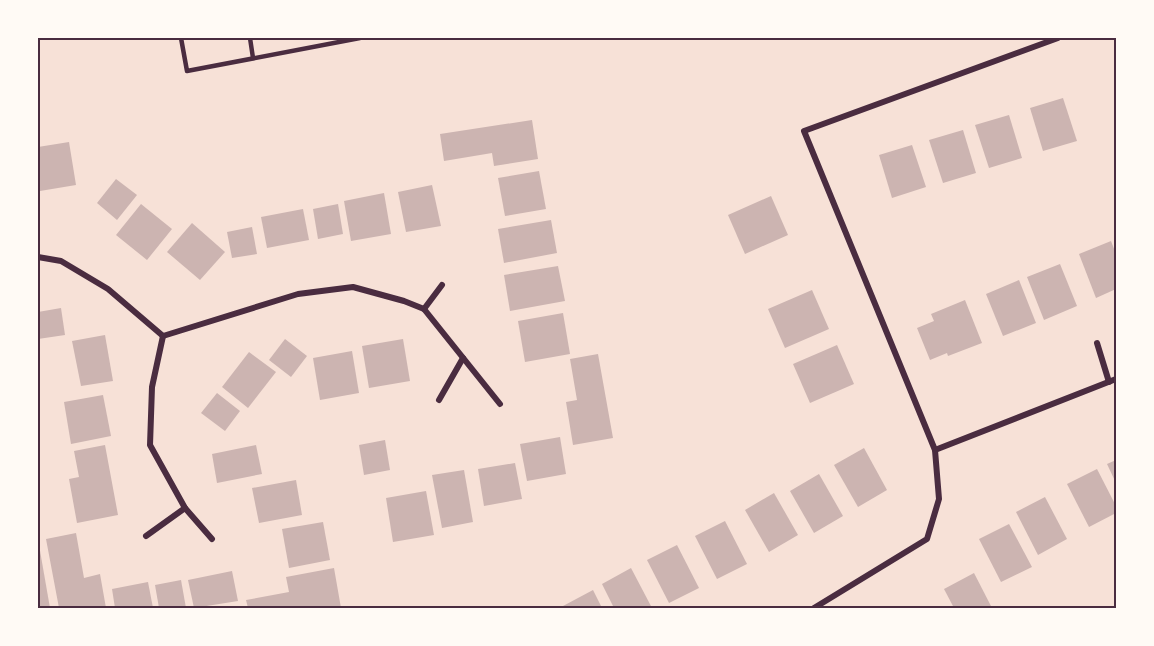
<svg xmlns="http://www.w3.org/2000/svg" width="1154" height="646" font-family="'Fira Sans Condensed',sans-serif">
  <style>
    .building { fill: #ccb4b1 }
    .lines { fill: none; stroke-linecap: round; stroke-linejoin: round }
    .service { stroke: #4a2c40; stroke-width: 4.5 }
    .minor { stroke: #4a2c40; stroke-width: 6 }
    .neatline { fill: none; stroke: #4a2c40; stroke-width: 2 }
  </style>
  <rect width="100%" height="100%" fill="#f7e1d7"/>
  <g class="building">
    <path d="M1063 98 1077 141 1043 151 1030 108Z"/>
    <path d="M1009 115 1022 158 989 168 975 125Z"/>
    <path d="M532 120 538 159 494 166 492 153 444 161 440 134Z"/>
    <path d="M963 130 976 173 943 183 929 140Z"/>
    <path d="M69 142 76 185 40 191 38 176V147Z"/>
    <path d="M912 145 926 187 892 198 879 155Z"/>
    <path d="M539 171 546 209 505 216 498 178Z"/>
    <path d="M116 179 137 195 117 220 97 203Z"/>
    <path d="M432 185 441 226 406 232 398 192Z"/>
    <path d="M384 193 391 234 351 241 344 201Z"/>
    <path d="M771 196 788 235 745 254 728 215Z"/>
    <path d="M141 204 172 229 147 260 116 235Z"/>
    <path d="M338 204 343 234 318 239 313 209Z"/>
    <path d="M303 209 309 240 267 248 261 217Z"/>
    <path d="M551 220 557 253 504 263 498 229Z"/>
    <path d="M192 223 225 252 200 280 167 252Z"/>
    <path d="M252 227 257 254 232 258 227 232Z"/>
    <path d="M1111 241 1116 254V289L1096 298 1079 254Z"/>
    <path d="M1060 264 1077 306 1044 320 1027 277Z"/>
    <path d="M558 266 565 301 510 311 504 275Z"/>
    <path d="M1019 280 1036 323 1003 336 986 294Z"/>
    <path d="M812 290 829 329 785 348 768 309Z"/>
    <path d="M965 300 982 343 948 356 947 353 930 360 917 328 934 321 931 314Z"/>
    <path d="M61 308 65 335 38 339V312Z"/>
    <path d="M563 313 570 354 525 362 518 321Z"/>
    <path d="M105 335 113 381 81 386 72 341Z"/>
    <path d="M285 339 307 356 291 377 269 360Z"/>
    <path d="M403 339 410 381 369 388 362 346Z"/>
    <path d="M837 345 854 384 810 403 793 364Z"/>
    <path d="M352 351 359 393 320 400 313 358Z"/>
    <path d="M249 352 276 372 248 408 222 387Z"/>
    <path d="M598 354 613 438 573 445 566 402 577 400 570 359Z"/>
    <path d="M217 393 240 411 225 431 201 413Z"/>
    <path d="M103 395 111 436 71 444 64 402Z"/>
    <path d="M560 437 566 474 527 481 520 444Z"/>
    <path d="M385 440 390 470 364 475 359 445Z"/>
    <path d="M105 445 118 515 77 523 69 479 79 477 74 451Z"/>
    <path d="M256 445 262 474 217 483 212 454Z"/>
    <path d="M864 448 887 490 858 507 834 465Z"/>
    <path d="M1116 460V483L1107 464Z"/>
    <path d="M515 463 522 499 484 506 478 469Z"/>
    <path d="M1097 469 1116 506V513L1089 527 1067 484Z"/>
    <path d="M464 470 473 522 442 528 432 475Z"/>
    <path d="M819 474 843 516 814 533 790 491Z"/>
    <path d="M296 480 302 515 259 523 252 488Z"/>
    <path d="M426 491 434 535 393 542 386 498Z"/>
    <path d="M774 493 798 535 769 552 745 510Z"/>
    <path d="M1045 497 1067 539 1038 555 1016 512Z"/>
    <path d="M725 521 747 564 717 579 695 536Z"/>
    <path d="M323 522 330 560 289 568 282 529Z"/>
    <path d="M1009 524 1032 567 1001 582 979 539Z"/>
    <path d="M76 533 84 578 100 574 106 608H59L46 539Z"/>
    <path d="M38 545H39L50 608H38Z"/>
    <path d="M677 545 699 588 669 603 647 560Z"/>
    <path d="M334 568 341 608H248L246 600 289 592 286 577Z"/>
    <path d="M631 568 652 608H614L602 584Z"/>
    <path d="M232 571 238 601 194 608 188 580Z"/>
    <path d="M974 573 992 608H954L944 589Z"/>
    <path d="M181 580 186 608H159L155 585Z"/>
    <path d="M148 582 153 608H115L112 589Z"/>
    <path d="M593 590 602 608H565L563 606Z"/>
  </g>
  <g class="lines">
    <g class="service">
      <path d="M181 38 187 71 360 38"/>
      <path d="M250 38 253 58"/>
    </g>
    <g class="minor">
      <path d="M38 257 61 261 108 289 163 336"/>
      <path d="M424 309 442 285"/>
      <path d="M163 336 298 294 353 287 404 301 424 309 500 404"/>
      <path d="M163 336 152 387 150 445 185 508 212 539"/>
      <path d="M1097 343 1109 382"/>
      <path d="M439 400 463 358"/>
      <path d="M935 450 1116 379"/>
      <path d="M146 536 185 508"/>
      <path d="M814 608 927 539 939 499 935 450 804 131 1058 38"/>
    </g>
  </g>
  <rect width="1154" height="646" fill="none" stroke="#fffaf5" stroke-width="78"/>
  <rect x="39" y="39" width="1076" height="568" class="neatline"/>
</svg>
